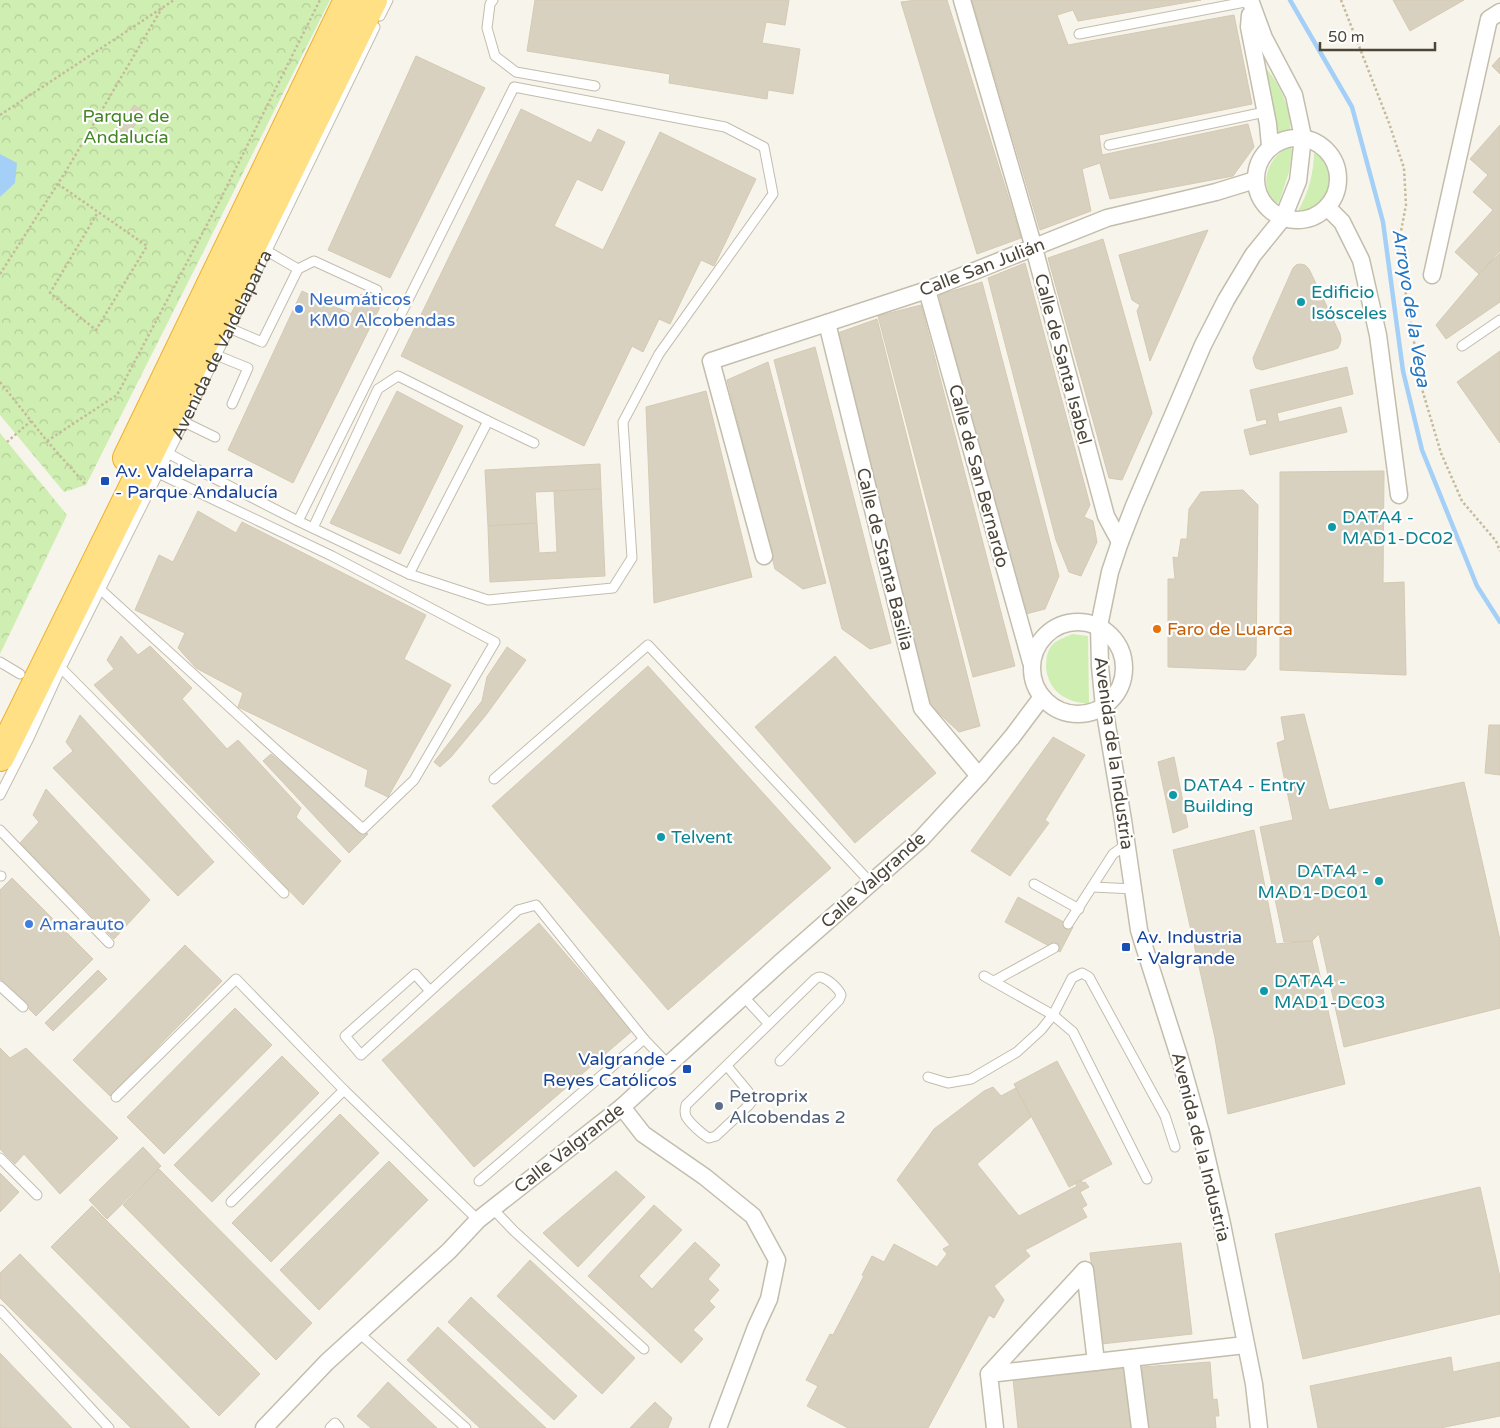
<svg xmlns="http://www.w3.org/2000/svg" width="1500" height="1428" font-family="'Varela Round',sans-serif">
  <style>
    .park { fill: url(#park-crowns) }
    .garden { fill: #cfeeb1 }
    .water { fill: #a4d0f7 }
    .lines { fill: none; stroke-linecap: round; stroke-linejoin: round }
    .stream { stroke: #a4d0f7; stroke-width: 4.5 }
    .building { fill: #d9d1bf; stroke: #d5c9b2 }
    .service-casing { stroke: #c3bdac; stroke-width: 11 }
    .minor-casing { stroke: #c3bdac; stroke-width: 19 }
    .trunk-casing { stroke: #ebb130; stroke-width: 30 }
    .path { stroke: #c6ba9c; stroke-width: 2.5; stroke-dasharray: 2.5 2.5; stroke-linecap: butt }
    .service { stroke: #fff; stroke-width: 9 }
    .minor { stroke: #fff; stroke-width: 16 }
    .trunk { stroke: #ffe085; stroke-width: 28 }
    .culture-dot { fill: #0f9aa8; stroke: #fff; stroke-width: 2 }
    .shop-dot { fill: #3f7fe0; stroke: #fff; stroke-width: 2 }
    .transit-dot { fill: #1a4fb4; stroke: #fff; stroke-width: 2 }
    .food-dot { fill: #e8710a; stroke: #fff; stroke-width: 2 }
    .service-dot { fill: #5c6f8a; stroke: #fff; stroke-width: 2 }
    .labels { text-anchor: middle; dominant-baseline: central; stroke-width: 4.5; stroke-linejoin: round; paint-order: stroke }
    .park-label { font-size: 18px; fill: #438524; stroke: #fff }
    .street-label { font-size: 18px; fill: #4c4538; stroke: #fff }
    .culture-label { font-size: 18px; fill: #0d838f; stroke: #fff; text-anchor: start }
    .shop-label { font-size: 18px; fill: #366cbe; stroke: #fff; text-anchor: start }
    .transit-label { font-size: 18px; fill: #164399; stroke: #fff; text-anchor: start }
    .food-label { font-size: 18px; fill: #c56008; stroke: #fff; text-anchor: start }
    .service-label { font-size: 18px; fill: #4e5e75; stroke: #fff; text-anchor: start }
    .water-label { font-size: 19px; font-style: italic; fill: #2577c3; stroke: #fff }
  </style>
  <defs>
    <pattern id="park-crowns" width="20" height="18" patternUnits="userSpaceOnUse" patternTransform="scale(1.25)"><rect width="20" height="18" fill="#cfeeb1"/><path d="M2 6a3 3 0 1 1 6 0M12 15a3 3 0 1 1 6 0" fill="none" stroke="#b3cd99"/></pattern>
  </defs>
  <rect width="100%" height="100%" fill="#f7f4eb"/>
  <g class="park">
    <path d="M0 0H330L86 485 64 492 0 415Z"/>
    <path d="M0 433 67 515 0 654Z"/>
  </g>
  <g class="garden">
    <path d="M1266 68C1279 83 1293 112 1290 132L1277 134Z"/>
    <path d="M1288 147H1291L1292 150 1289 172 1279 202 1276 203C1257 185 1268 158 1288 147Z"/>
    <path d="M1314 150C1329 154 1335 178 1330 191 1328 199 1320 205 1313 208 1308 211 1304 212 1298 211 1309 192 1314 172 1314 150Z"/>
    <path d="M1072 634 1088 636 1089 704C1066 702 1049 692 1046 668 1046 660 1047 651 1052 645 1057 640 1066 637 1072 634Z"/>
  </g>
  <path class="water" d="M0 154 17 163 15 183 0 197Z"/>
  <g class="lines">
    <path class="stream" d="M1290 0 1352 107 1383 222 1403 371 1422 450 1477 586 1500 622"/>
  </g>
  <g class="building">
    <path d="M535 0H789L785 25 766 22 762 43 800 49 793 94 768 90 767 99 669 83 670 74 527 51Z"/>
    <path d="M917 0H947L1021 238 977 254 901 2Z"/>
    <path d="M972 0H1201L1078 21 1073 10 1057 15 1068 45 1234 15 1252 104 1099 135 1102 155 1248 124 1254 147 1233 176 1110 199 1100 163 1082 169 1091 211 1040 230Z"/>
    <path d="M1393 0H1464L1410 31Z"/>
    <path d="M416 56 485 88 390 278 328 250Z"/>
    <path d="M1500 57V74L1492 66Z"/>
    <path d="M134 105 144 112 125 139 116 133Z"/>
    <path d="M521 109 591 143 598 129 625 142 602 191 577 179 554 226 603 250 660 132 756 179 714 266 701 260 670 324 659 319 643 352 632 346 584 446 401 356Z"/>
    <path d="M1500 125V251L1479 274 1455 252 1493 210 1473 192 1488 175 1470 159Z"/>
    <path d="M1208 230 1150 361 1137 311 1140 305 1132 300 1119 255Z"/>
    <path d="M1103 239 1152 413 1122 480 1109 478 1048 258Z"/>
    <path d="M1500 253V302L1446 339 1436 325 1479 274Z"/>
    <path d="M1025 263 1090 505 1084 517 1093 521 1097 542 1081 576 1069 572 1056 540 988 278Z"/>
    <path d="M1300 264 1305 265 1309 269 1340 334 1341 340 1340 344 1338 348 1333 350 1262 370 1256 368 1254 363 1253 358 1293 268 1296 265Z"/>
    <path d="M982 282 1059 576 1045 609 1022 615 939 295Z"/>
    <path d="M302 291 351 314 361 294 382 303 293 483 228 450Z"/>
    <path d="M921 305 1015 666 973 677 878 316Z"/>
    <path d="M877 319 980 726 959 732 929 704 835 334Z"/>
    <path d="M815 347 891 643 870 649 842 629 774 360Z"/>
    <path d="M1500 351V443L1457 382Z"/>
    <path d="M768 362 826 583 803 589 775 569 727 380Z"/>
    <path d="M1347 367 1353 394 1277 413 1279 422 1341 407 1347 432 1250 455 1244 430 1267 424 1266 419 1257 421 1250 390Z"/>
    <path d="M397 391 463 426 400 554 330 523Z"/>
    <path d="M706 391 752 577 654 603 646 407Z"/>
    <path d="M600 464 601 489 535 492 537 523 488 526 485 470Z"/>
    <path d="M1384 471 1383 583 1404 582 1406 675 1280 670V472Z"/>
    <path d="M601 489 605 576 490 582 488 526 537 523 539 553 557 552 554 491Z"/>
    <path d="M1243 490 1258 505 1256 656 1245 670 1168 667V579H1175L1173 557 1178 558 1181 539H1187L1189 509 1201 492Z"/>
    <path d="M198 511 236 533 242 522 426 615 404 659 451 685 388 797 365 786 368 770 238 707 243 693 196 668 178 648 185 633 135 610 159 555 173 562Z"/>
    <path d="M121 636 138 655 150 646 192 688 182 699 227 749 238 740 301 808 296 817 341 861 303 905 94 685 114 669 107 660Z"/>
    <path d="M507 647 526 660 486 715 451 757 440 767 434 762 482 701 487 677Z"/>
    <path d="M835 656 936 773 855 843 755 727Z"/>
    <path d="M648 666 831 868 668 1010 492 806Z"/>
    <path d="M1304 714 1329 810 1464 782 1500 940V1008L1344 1047 1319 934 1312 941 1284 942 1260 827 1293 820 1277 743 1285 740 1281 717Z"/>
    <path d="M80 715 214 862 178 896 53 768 73 751 66 742Z"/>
    <path d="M1489 725H1500V775L1485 773Z"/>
    <path d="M1053 737 1085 755 1045 820 1049 823 1010 876 971 851Z"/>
    <path d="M271 754 368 834 349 853 263 761Z"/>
    <path d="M1174 757 1188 827 1173 833 1158 762Z"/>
    <path d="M46 789 150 900 114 939 20 843 39 822 33 815Z"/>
    <path d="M1254 830 1276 944 1312 941 1345 1084 1228 1114 1215 1038 1173 850Z"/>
    <path d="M12 878 93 959 36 1016 0 979V890Z"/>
    <path d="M1018 897 1073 927 1060 952 1005 922Z"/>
    <path d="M539 923 632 1031 474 1167 382 1060Z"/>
    <path d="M185 945 222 981 110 1096 73 1060Z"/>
    <path d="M98 970 107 979 53 1031 45 1023Z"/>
    <path d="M235 1008 272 1045 164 1154 127 1117Z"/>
    <path d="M0 1048 10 1058 26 1048 118 1138 60 1194 24 1154 15 1164 0 1149Z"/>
    <path d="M282 1056 319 1093 212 1202 174 1165Z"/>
    <path d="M1057 1061 1112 1164 1069 1187 1014 1084Z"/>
    <path d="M993 1087 1001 1096 1016 1088 1031 1117 977 1164 1019 1216 1077 1186 1075 1183 1081 1180 1083 1183 1085 1182 1089 1187 1080 1192 1087 1205 1082 1208 1087 1217 1025 1250 1030 1256 994 1286 1004 1300 994 1318 989 1315 928 1428H848L807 1406 818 1386 806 1380 830 1334 833 1335 864 1276 862 1275 872 1256 884 1262 894 1244 937 1267 947 1254 943 1249 950 1245 897 1180 934 1129 984 1091Z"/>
    <path d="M340 1114 379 1153 271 1262 232 1223Z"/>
    <path d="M143 1147 161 1166 107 1219 89 1200Z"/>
    <path d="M389 1161 428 1200 319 1310 280 1270Z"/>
    <path d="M159 1169 312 1323 276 1360 123 1205Z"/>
    <path d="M616 1171 645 1197 578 1267 543 1233Z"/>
    <path d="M0 1173 19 1192 0 1212Z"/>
    <path d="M1480 1187 1500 1277V1314L1303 1359 1275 1234Z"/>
    <path d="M654 1205 682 1230 639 1276 652 1289 695 1242 720 1265 708 1279 719 1290 709 1301 715 1307 693 1330 703 1339 681 1363 588 1276Z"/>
    <path d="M92 1206 260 1374 219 1416 51 1247Z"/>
    <path d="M1181 1243 1192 1334 1101 1344 1090 1253Z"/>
    <path d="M20 1254 190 1428H131L0 1298V1273Z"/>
    <path d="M530 1260 635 1358 602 1394 497 1296Z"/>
    <path d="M471 1297 577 1396 554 1420 448 1322Z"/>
    <path d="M438 1327 546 1428H480L407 1360Z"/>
    <path d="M0 1353 72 1428H0Z"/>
    <path d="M1451 1357 1453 1372 1500 1362V1416L1440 1428H1318L1310 1386Z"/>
    <path d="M1210 1362 1213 1400 1217 1399 1219 1416H1215L1216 1428H1146L1142 1367Z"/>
    <path d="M1129 1368 1134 1428H1018L1013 1379Z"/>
    <path d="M388 1382 437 1428H371L357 1416Z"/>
    <path d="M655 1402 672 1418 668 1428H630Z"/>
  </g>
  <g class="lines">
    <g class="service-casing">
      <g id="service">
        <path d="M493 0 490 4 487 28 495 56 516 72 595 86"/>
        <path d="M380 16 388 0"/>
        <path d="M1079 34 1250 1"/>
        <path d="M1109 145 1265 112"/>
        <path d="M298 269 314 261 377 290"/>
        <path d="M229 328 262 342 298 269 267 251"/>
        <path d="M1462 346 1500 320"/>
        <path d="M216 355 248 368 232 404"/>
        <path d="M184 422 215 437"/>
        <path d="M168 453 202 472 298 521 409 574 488 600 613 588 632 558 623 422 659 354 773 194 764 147 725 127 514 87 298 521"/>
        <path d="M313 528 378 389 398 376 488 421"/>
        <path d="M409 574 488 421 534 443"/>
        <path d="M100 589 363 829 414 780 495 642 332 556 158 473"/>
        <path d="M0 662 20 674"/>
        <path d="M61 668 284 893"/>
        <path d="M494 779 648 645 871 883"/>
        <path id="s1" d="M0 795 29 738 61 668 184 422 375 27"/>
        <path d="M0 830 109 943"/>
        <path d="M0 876H1"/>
        <path d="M1034 884 1079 909"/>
        <path d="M1093 887 1134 889"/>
        <path d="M1068 924 1113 854 1127 844"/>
        <path d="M984 976 1053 1015 1073 1032 1147 1179"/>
        <path d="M994 981 1054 948"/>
        <path d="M0 986 23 1007"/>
        <path d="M430 991 415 974 345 1036 361 1055 518 910 536 905 644 1039"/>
        <path d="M743 996 769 1024"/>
        <path d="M727 1066 751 1095 752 1101 749 1105 716 1136 709 1138C703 1135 691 1124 687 1118 684 1114 685 1109 686 1105L815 979C818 977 820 976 823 978 829 980 839 989 841 995L839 1000 780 1061"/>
        <path d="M928 1077 948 1083 971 1079 1017 1052 1041 1030 1053 1015 1072 978 1082 973 1089 977 1165 1116 1175 1147"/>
        <path d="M116 1097 236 979 344 1090 478 1220"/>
        <path d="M0 1158 37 1195"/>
        <path d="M479 1181 644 1039 668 1064"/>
        <path d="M231 1202 344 1090"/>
        <path d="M492 1208 514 1231 644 1349"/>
        <path d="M0 1310 109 1428"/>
        <path d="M359 1333 466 1428"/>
        <path d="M330 1428 335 1423 339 1428"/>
      </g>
    </g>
    <g class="minor-casing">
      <g id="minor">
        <path d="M962 0 1034 248 1106 516 1120 542"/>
        <path d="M1250 0 1264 38 1294 95 1303 137 1298 181 1283 218 1253 255 1226 300 1203 345 1134 506 1120 542 1110 572 1099 626 1100 666 1104 707 1123 820 1139 930 1143 943 1180 1059 1201 1133 1222 1224 1254 1384 1259 1428"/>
        <path d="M1250 15 1249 27 1268 124 1270 146"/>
        <circle cx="1297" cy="179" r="41"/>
        <path d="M1327 207 1342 222 1361 260 1378 335 1399 495"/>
        <path d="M1432 275 1489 19 1500 12"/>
        <path d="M927 290 1031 662"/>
        <path d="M827 323 922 708 979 776"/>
        <path d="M764 556 711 361 927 290 1107 218 1216 192 1255 180"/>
        <circle cx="1078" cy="668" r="46"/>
        <path d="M622 1107 643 1134 705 1177 753 1216 777 1260 769 1299 756 1327 718 1428"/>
        <path d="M1131 1358 1140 1428"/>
        <path d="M989 1374 1085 1270 1096 1362"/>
        <path d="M264 1428 327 1362 449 1251 478 1220 622 1107 781 962 921 839 979 776 1012 737 1042 697"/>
        <path d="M995 1428 989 1374 1245 1345"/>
      </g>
    </g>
    <g class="trunk-casing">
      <g id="trunk">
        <path d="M127 458 348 0"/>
        <path d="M0 757 373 0"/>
      </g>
    </g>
    <g class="path">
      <path d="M1341 0 1389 123 1404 168 1406 205 1398 247 1422 389 1441 453 1462 501 1496 541 1500 551"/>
      <path d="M0 115 174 0"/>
      <path d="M58 184 147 246 96 330 50 293 98 212"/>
      <path d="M0 274 66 171 162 8"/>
      <path d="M0 382 47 441 86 485"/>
      <path d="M47 441 117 395 220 200 320 0"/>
      <path d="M7 442 31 421"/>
    </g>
    <use href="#service" class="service"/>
    <use href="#minor" class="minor"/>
    <use href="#trunk" class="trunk"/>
  </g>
  <g class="culture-dot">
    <circle cx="1301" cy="302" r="5"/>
    <circle cx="1332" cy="527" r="5"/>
    <circle cx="1173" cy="795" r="5"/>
    <circle cx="661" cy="837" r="5"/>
    <circle cx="1379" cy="881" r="5"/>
    <circle cx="1264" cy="991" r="5"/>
  </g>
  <g class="shop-dot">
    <circle cx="299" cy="309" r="5"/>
    <circle cx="29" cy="924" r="5"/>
  </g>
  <g class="transit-dot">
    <rect x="100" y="476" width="10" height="10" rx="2.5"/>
    <rect x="1121" y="942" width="10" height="10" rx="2.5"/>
    <rect x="682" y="1064" width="10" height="10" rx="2.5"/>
  </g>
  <circle class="food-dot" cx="1157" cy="629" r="5"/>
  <circle class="service-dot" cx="719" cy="1106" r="5"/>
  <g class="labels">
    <g class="park-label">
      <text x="126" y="116">Parque de<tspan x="126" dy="21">Andalucía</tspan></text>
    </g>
    <g class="street-label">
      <text transform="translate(982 267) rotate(-21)">Calle San Julián</text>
      <text stroke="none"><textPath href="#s1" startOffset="502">Avenida de Valdelaparra</textPath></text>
      <text transform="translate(1063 359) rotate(75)">Calle de Santa Isabel</text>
      <text transform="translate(979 476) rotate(75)">Calle de San Bernardo</text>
      <text transform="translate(885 559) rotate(76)">Calle de Stanta Basilia</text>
      <text transform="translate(1114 753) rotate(82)">Avenida de la Industria</text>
      <text transform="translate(873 880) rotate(-42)">Calle Valgrande</text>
      <text transform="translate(1201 1147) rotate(76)">Avenida de la Industria</text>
      <text transform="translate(569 1148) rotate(-38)">Calle Valgrande</text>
    </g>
    <g class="culture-label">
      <text x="1311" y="292">Edificio<tspan x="1311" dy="21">Isósceles</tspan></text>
      <text x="1342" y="517">DATA4 -<tspan x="1342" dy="21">MAD1-DC02</tspan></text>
      <text x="1183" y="785">DATA4 - Entry<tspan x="1183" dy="21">Building</tspan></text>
      <text x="671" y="837">Telvent</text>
      <text x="1369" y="871" text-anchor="end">DATA4 -<tspan x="1369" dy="21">MAD1-DC01</tspan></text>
      <text x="1274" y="981">DATA4 -<tspan x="1274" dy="21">MAD1-DC03</tspan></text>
    </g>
    <g class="shop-label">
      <text x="309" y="299">Neumáticos<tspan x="309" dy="21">KM0 Alcobendas</tspan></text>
      <text x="39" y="924">Amarauto</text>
    </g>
    <g class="transit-label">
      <text x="115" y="471">Av. Valdelaparra<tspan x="115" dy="21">- Parque Andalucía</tspan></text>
      <text x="1136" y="937">Av. Industria<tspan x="1136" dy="21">- Valgrande</tspan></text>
      <text x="677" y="1059" text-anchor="end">Valgrande -<tspan x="677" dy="21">Reyes Católicos</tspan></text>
    </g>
    <g class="food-label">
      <text x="1167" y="629">Faro de Luarca</text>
    </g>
    <g class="service-label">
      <text x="729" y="1096">Petroprix<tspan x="729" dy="21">Alcobendas 2</tspan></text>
    </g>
    <g class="water-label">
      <text transform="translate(1411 308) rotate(81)">Arroyo de la Vega</text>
    </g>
  </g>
  <path d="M1320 42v8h115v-8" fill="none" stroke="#4c4538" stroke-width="2.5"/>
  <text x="1328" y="42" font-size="15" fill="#4c4538" stroke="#ffffff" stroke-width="4" paint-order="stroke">50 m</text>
</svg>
